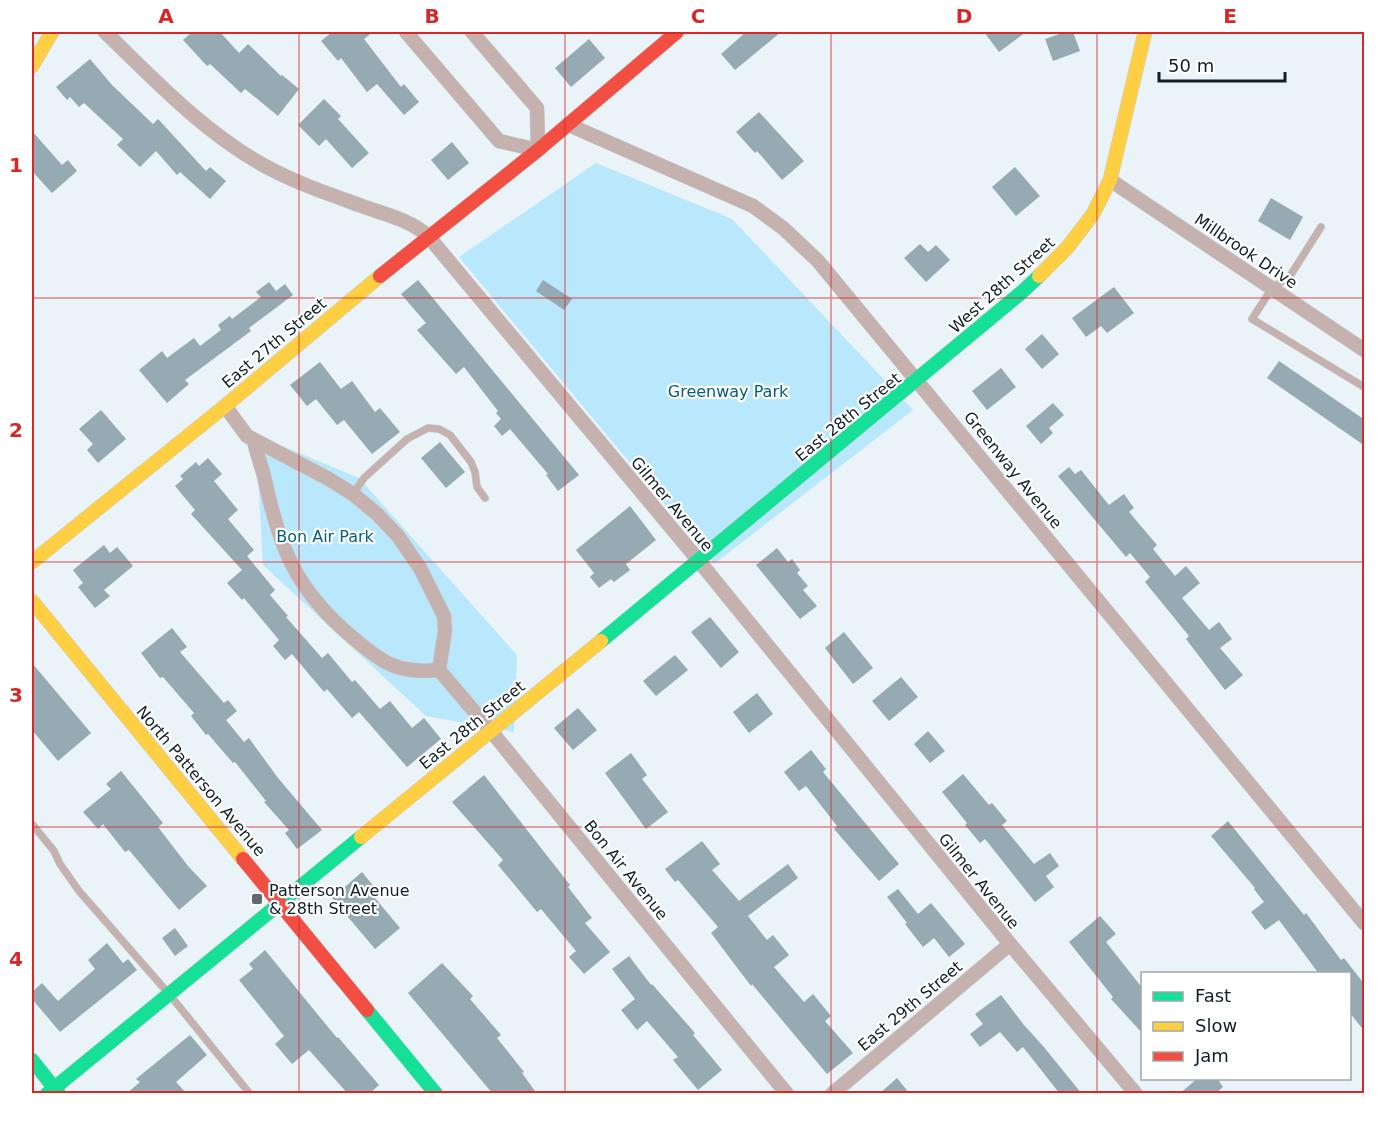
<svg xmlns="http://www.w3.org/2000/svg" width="1396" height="1125" font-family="'DejaVu Sans',sans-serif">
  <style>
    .green { fill: #b9e7fb }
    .building { fill: #95aab2 }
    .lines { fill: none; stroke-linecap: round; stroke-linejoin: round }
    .lane-casing { stroke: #c8d0d5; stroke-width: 8 }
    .street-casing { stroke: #c8d0d5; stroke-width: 15 }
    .fast-casing { stroke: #c8d0d5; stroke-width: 15 }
    .slow-casing { stroke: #c8d0d5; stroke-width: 15 }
    .jam-casing { stroke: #c8d0d5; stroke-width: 15 }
    .lane { stroke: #c5b2af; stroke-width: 7 }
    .street { stroke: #c5b2af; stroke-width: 14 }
    .fast { stroke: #16e098; stroke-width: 14 }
    .slow { stroke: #ffcf43; stroke-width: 14 }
    .jam { stroke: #f24e42; stroke-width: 14 }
    .grid { fill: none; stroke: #d62828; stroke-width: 1.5; stroke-opacity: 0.55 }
    .poi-dot { fill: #5d6a70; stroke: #fff; stroke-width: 2 }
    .labels { text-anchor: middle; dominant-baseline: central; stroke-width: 4.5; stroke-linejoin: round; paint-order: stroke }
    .street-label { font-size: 16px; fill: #112027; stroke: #fff }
    .park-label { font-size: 16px; fill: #015f7d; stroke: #fff }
    .poi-label { font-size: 16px; fill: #112027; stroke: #fff; text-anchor: start }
    .neatline { fill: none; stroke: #d62828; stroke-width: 2 }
    .grid-label { font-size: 20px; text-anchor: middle; font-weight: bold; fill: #d62828 }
  </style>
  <rect width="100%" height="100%" fill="#eaf3f7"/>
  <g class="green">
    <path d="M596 163 732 219 913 410 714 564 459 257Z"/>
    <path d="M256 435 359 478 517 655 514 732 426 716 263 565Z"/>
  </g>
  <g class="building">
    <path d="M192 32H220L239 53 248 44 281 76 282 75 299 89 278 116 245 89 241 93 210 64 207 66 183 40Z"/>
    <path d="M332 32H373L364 39 401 87 404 84 419 102 404 115 377 84 367 92 341 58 338 61 321 41Z"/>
    <path d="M746 32H781L735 70 721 54Z"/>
    <path d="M984 32H1026L999 52Z"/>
    <path d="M1065 32H1073L1080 51 1053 61 1045 39Z"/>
    <path d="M589 39 605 58 571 87 555 68Z"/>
    <path d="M90 59 112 85 153 124 158 119 206 171 210 167 226 181 210 199 180 172 177 175 156 151 140 167 117 145 123 139 84 103 79 107 70 97 67 100 56 87Z"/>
    <path d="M324 99 341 116 338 119 369 153 352 168 326 139 319 146 298 125Z"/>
    <path d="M759 112 804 161 782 180 757 151 755 153 736 132Z"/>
    <path d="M32 131 62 165 68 160 77 171 52 193 32 171Z"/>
    <path d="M452 142 469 163 448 180 431 160Z"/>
    <path d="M1015 167 1040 196 1016 216 992 187Z"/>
    <path d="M1271 198 1303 217 1290 240 1258 221Z"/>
    <path d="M920 244 928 252 936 245 950 260 926 282 904 258Z"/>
    <path d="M418 280 579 475 558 491 546 475 548 474 510 429 502 436 494 426 501 419 496 413 498 411 464 367 456 374 417 330 426 323 401 294Z"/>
    <path d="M543 280 572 299 564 310 536 291Z"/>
    <path d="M269 282 276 291 285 284 293 295 249 328 251 331 185 380 189 384 167 403 139 370 162 351 167 358 194 338 200 346 221 330 218 325 230 316 232 319 261 297 256 292Z"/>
    <path d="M1114 287 1134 313 1107 333 1101 326 1086 337 1072 318Z"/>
    <path d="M1042 334 1059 354 1042 369 1025 349Z"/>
    <path d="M1279 361 1365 420V446L1267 378Z"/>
    <path d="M320 362 341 389 352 381 375 412 380 408 400 432 372 454 344 420 337 425 316 399 307 406 290 385Z"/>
    <path d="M1001 368 1016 387 987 410 972 391Z"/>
    <path d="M1053 403 1064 415 1049 428 1053 433 1041 444 1026 426Z"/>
    <path d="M101 410 126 439 98 463 87 450 93 444 79 429Z"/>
    <path d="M440 442 465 472 446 488 421 458Z"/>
    <path d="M208 458 222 474 214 481 238 510 228 519 254 550 247 556 275 590 270 595 288 616 286 617 322 658 328 653 352 682 355 680 380 709 390 701 412 728 424 718 441 739 407 767 359 712 352 718 327 689 324 692 292 654 285 660 273 646 279 640 244 598 242 600 227 583 242 570 191 514 195 510 175 486 183 479 180 476 196 462 199 466Z"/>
    <path d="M1069 467 1075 474 1081 470 1109 505 1124 494 1134 508 1129 512 1157 545 1153 549 1175 576 1186 566 1200 583 1182 598 1209 630 1219 622 1232 639 1220 648 1243 675 1225 690 1186 639 1189 636 1145 582 1150 577 1130 553 1126 557 1058 476Z"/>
    <path d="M630 506 656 540 626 564 630 570 614 582 611 579 599 588 590 577 594 573 576 550Z"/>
    <path d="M104 545 110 553 117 547 133 566 104 590 110 596 95 608 78 587 83 583 73 570Z"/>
    <path d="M777 548 788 562 792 559 800 570 797 573 808 586 803 590 817 606 800 619 756 565Z"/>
    <path d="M710 617 739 652 721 668 691 632Z"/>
    <path d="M172 628 187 647 180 652 224 703 228 700 237 711 226 720 244 742 249 738 278 778 322 830 297 849 285 833 289 830 264 802 266 801 235 762 233 763 208 734 206 735 191 716 194 713 163 677 160 678 141 653Z"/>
    <path d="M844 632 873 668 853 684 825 648Z"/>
    <path d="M675 655 688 670 656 696 643 681Z"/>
    <path d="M32 663 91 733 58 761 32 730Z"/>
    <path d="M901 677 918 697 889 721 872 701Z"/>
    <path d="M757 693 773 714 749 733 733 712Z"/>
    <path d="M578 708 597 730 573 750 554 728Z"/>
    <path d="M928 731 945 751 930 763 914 744Z"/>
    <path d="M811 750 826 769 823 772 899 864 879 881 834 829 837 826 806 786 799 791 784 772Z"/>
    <path d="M631 753 647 775 642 779 668 812 646 829 605 773Z"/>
    <path d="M121 771 163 823 158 827 188 866 207 886 179 910 129 850 125 852 103 824 98 829 83 812 111 789 106 784Z"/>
    <path d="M963 774 989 805 992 803 1007 821 1002 825 1034 864 1050 853 1059 866 1046 876 1054 887 1035 902 985 839 980 843 965 825 967 823 942 792Z"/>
    <path d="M484 775 570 885 568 887 592 918 585 923 610 952 584 974 569 957 576 951 541 909 537 912 513 883 498 865 503 860 452 802Z"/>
    <path d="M1228 821 1304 915 1306 913 1341 960 1344 958 1365 985V1032L1350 1013V974H1319L1279 920 1265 930 1251 912 1264 902 1254 889 1255 888 1211 836Z"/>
    <path d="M702 841 720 864 712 870 739 901 788 864 798 878 748 916 767 940 773 935 789 955 774 967 804 1002 813 994 831 1016 825 1021 853 1053 827 1074 752 984 751 986 711 933 718 927 678 880 675 882 665 869Z"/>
    <path d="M362 872 380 894 375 898 400 928 375 949 332 898Z"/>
    <path d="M898 889 918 914 931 903 965 944 949 957 934 938 923 947 905 924 907 923 887 897Z"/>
    <path d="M1100 916 1116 934 1106 942 1143 989V1034L1111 999 1113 997 1069 942Z"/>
    <path d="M175 928 188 946 175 956 162 938Z"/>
    <path d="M107 943 123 963 128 959 137 970 60 1032 32 999V992L42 983 58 1001 95 969 88 960Z"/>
    <path d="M265 950 337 1038 338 1037 379 1085 369 1094H348L309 1050 292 1064 275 1044 284 1036 239 980 253 969 249 964Z"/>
    <path d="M629 956 651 985 652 984 695 1033 693 1035 722 1070 698 1090 673 1060 678 1057 647 1021 637 1030 621 1010 635 999 612 969Z"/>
    <path d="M442 963 473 996 470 999 501 1035 497 1038 524 1072 522 1073 537 1094H493L408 993Z"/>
    <path d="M1001 995 1024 1025 1043 1046 1082 1094H1060L1023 1047 1017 1052 1000 1032 980 1047 970 1034 983 1024 975 1014Z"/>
    <path d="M190 1035 207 1055 176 1082 187 1094H126L140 1082 136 1079Z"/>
    <path d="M897 1078 910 1094H879Z"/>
    <path d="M1198 1078H1217L1223 1087 1215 1094H1179Z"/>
  </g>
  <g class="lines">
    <g class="lane-casing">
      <g id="lane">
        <path d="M1321 227 1290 276 1272 288 1252 319 1364 387"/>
        <path d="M353 494 364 478 407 439 428 428 439 429 450 435 471 462 475 472 477 487 485 498"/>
        <path d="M32 824 54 851 60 864 79 891 169 994 250 1094"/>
      </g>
    </g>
    <g class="street-casing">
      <g id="street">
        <path d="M105 32C155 80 203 132 265 166 296 183 329 194 362 206 384 214 411 220 428 236L699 561 1010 944 1136 1094"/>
        <path d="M406 32 499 141 538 150 537 108 472 32"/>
        <path d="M569 125 753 206 783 228 818 261 1364 923"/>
        <path d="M1110 180 1364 350"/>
        <path d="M225 406 247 436 327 478 353 494 377 514 398 536 420 568 444 616 445 631 439 670"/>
        <path d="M254 440C256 452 261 464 264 476 279 547 295 589 352 637 383 663 397 674 439 670"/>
        <path d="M439 670 491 731 787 1094"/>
        <path d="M832 1094 1010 944"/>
      </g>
    </g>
    <g class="fast-casing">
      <g id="fast">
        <path d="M601 641 1022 292 1039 276"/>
        <path d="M367 1010 436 1094"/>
        <path d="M32 1060 59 1094"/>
        <path d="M47 1094 361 837"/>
      </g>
    </g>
    <g class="slow-casing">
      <g id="slow">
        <path d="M32 66 52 32"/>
        <path d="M1039 276 1067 248 1093 214 1110 180 1145 32"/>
        <path d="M32 562 225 406 380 276"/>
        <path d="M32 601 243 859"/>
        <path d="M361 837 601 641"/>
      </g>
    </g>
    <g class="jam-casing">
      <g id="jam">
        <path d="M380 276 538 150 677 32"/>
        <path d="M243 859 367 1010"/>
      </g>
    </g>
    <use href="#lane" class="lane"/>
    <use href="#street" class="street"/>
    <use href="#fast" class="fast"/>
    <use href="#slow" class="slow"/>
    <use href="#jam" class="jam"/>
  </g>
  <path class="grid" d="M299 32V1094M565 32V1094M831 32V1094M1097 32V1094M32 298H1364M32 562H1364M32 827H1364"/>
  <rect class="poi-dot" x="251" y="893" width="12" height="12" rx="3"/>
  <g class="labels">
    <g class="street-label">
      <text transform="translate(1246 251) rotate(34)">Millbrook Drive</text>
      <text transform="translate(1002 285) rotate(-42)">West 28th Street</text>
      <text transform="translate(274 343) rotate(-40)">East 27th Street</text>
      <text transform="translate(848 417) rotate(-39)">East 28th Street</text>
      <text transform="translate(1013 470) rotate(51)">Greenway Avenue</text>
      <text transform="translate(672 504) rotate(50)">Gilmer Avenue</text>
      <text transform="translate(472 725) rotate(-39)">East 28th Street</text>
      <text transform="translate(201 781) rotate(50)">North Patterson Avenue</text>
      <text transform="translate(626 870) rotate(51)">Bon Air Avenue</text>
      <text transform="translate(979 881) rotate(51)">Gilmer Avenue</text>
      <text transform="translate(910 1006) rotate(-40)">East 29th Street</text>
    </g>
    <g class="park-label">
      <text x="728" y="391">Greenway Park</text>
      <text x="325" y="536">Bon Air Park</text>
    </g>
    <g class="poi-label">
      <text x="269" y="890">Patterson Avenue<tspan x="269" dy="18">&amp; 28th Street</tspan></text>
    </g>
  </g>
  <rect width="1396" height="1125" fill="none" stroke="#ffffff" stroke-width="66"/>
  <rect x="1141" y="972" width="210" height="108" fill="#ffffff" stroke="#a0a6a9" stroke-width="1.5"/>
  <rect x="1153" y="992" width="30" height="9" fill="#16e098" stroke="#a0a6a9" stroke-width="1.5"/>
  <text x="1195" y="1002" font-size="18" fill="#112027">Fast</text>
  <rect x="1153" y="1022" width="30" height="9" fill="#ffcf43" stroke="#a0a6a9" stroke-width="1.5"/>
  <text x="1195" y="1032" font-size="18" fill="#112027">Slow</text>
  <rect x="1153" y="1052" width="30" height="9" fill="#f24e42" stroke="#a0a6a9" stroke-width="1.5"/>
  <text x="1195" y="1062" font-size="18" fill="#112027">Jam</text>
  <path d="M1159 72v9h126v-9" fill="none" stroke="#112027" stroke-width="3"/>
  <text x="1168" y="72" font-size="18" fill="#112027" stroke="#ffffff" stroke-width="4.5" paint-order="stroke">50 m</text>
  <rect x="33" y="33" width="1330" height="1059" class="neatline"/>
  <g class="grid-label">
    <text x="166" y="23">A</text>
    <text x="432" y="23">B</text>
    <text x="698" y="23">C</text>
    <text x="964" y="23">D</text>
    <text x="1230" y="23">E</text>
    <text x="16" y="172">1</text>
    <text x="16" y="437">2</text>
    <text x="16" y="702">3</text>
    <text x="16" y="966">4</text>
  </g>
</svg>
